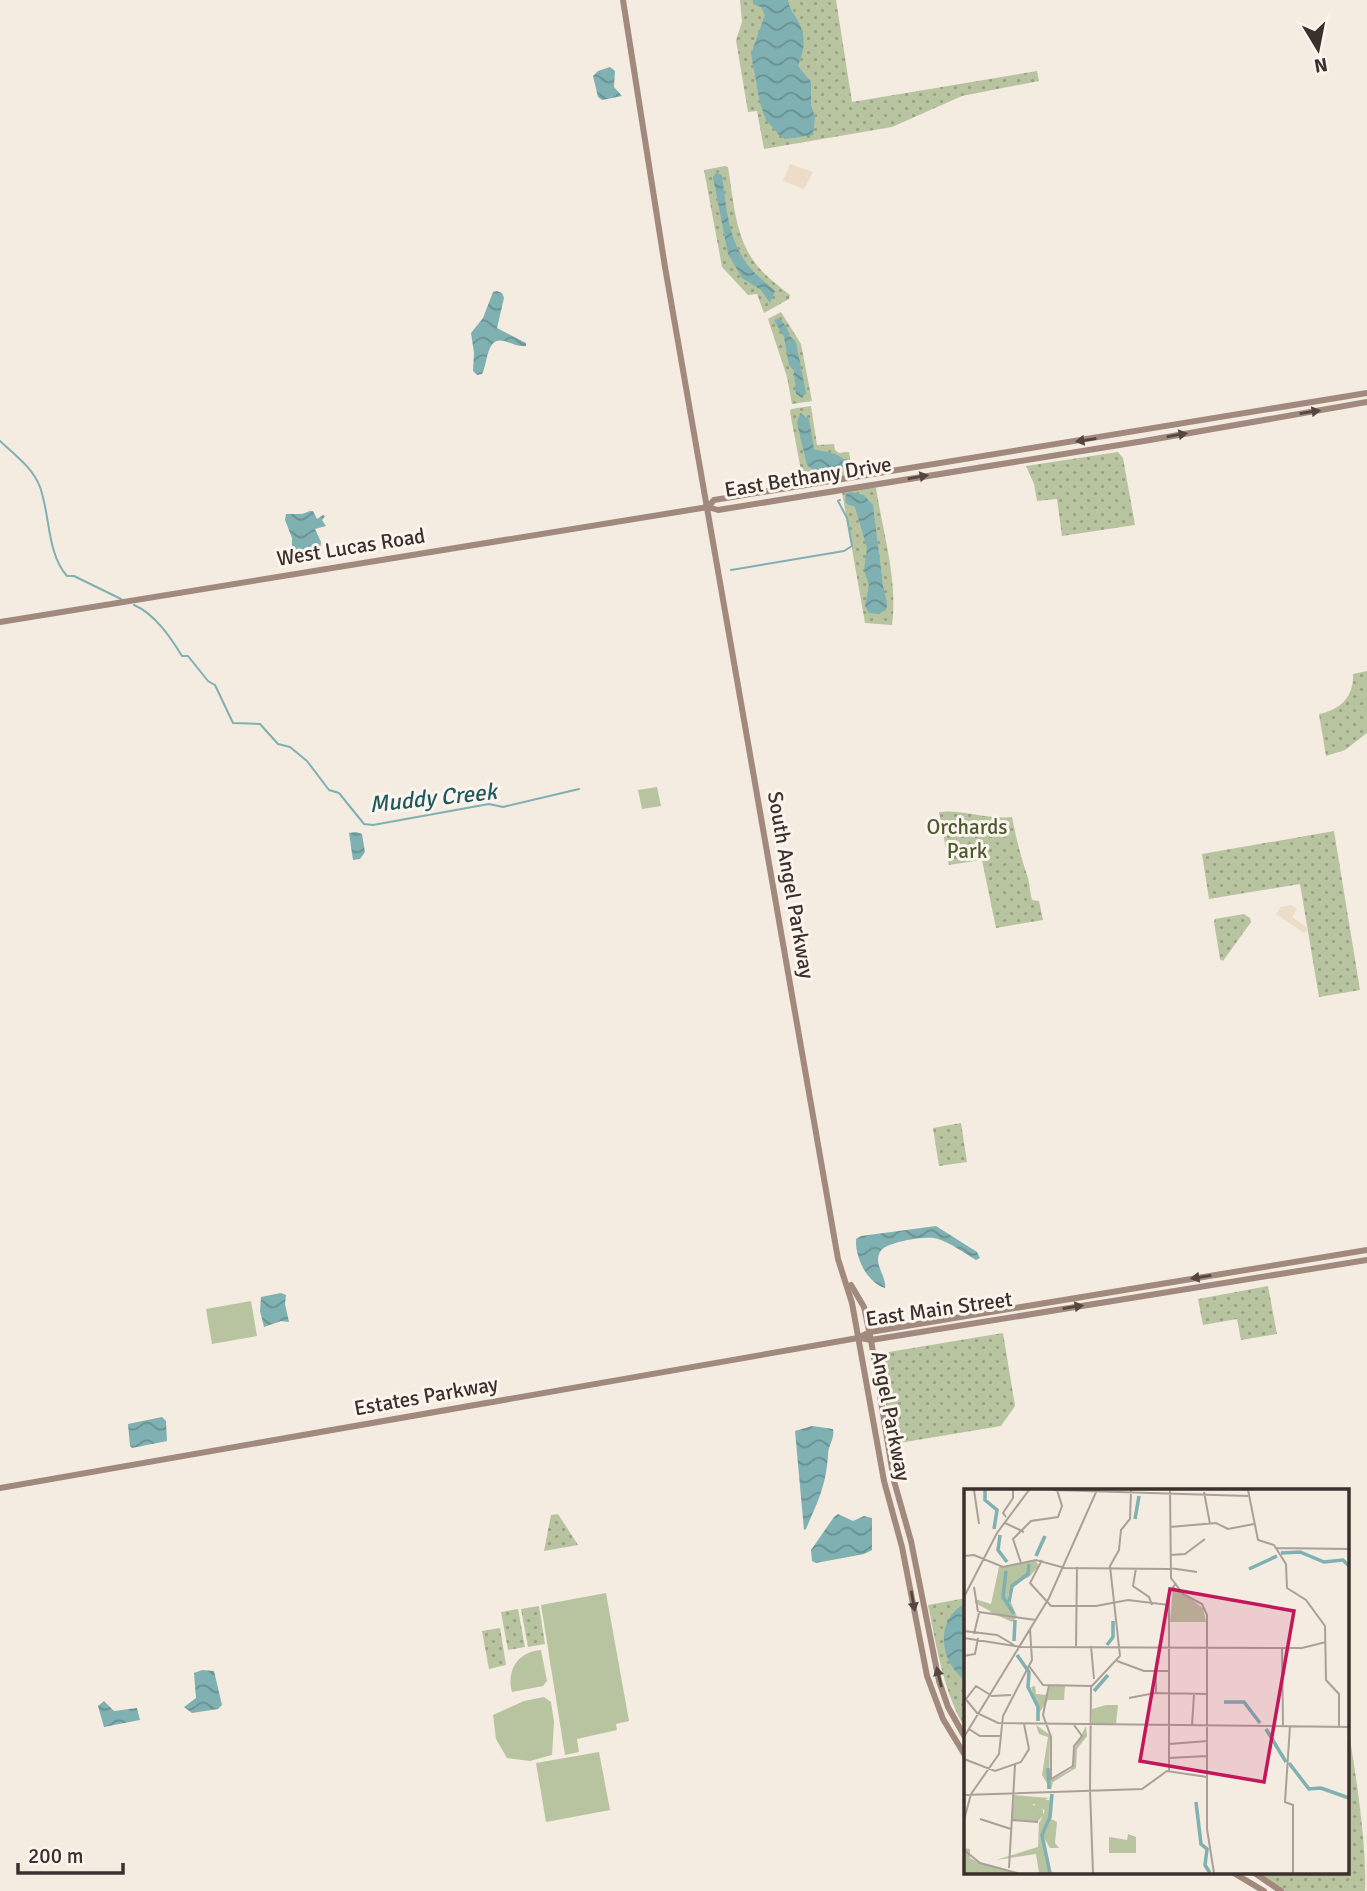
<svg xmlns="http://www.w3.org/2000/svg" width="1367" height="1891" font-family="Signika,sans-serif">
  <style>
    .grass { fill: url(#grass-dots) }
    .garden { fill: #b8c4a0 }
    .plaza { fill: #ecdcc8 }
    .water { fill: url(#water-waves) }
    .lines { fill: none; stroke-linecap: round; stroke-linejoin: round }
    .stream { stroke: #7fb0b2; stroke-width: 2 }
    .secondary { stroke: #a18a7d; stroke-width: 6 }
    .oneway { fill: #544640 }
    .labels { text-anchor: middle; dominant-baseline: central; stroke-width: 6; stroke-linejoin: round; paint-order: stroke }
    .street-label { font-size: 21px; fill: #3b302b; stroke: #fbf5ee }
    .park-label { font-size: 21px; fill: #4a5a2e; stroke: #fbf5ee }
    .water-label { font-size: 23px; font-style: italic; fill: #1f5a5e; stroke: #fbf5ee }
    .inset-river { fill: none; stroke: #7fb0b2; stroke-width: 3.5 }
    .inset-road { fill: none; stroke: #aaa098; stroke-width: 2 }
    .view { fill: #c2185b; fill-opacity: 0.15; stroke: #c2185b; stroke-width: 3.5 }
    .inset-edge { fill: none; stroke: #3b302b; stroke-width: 3.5 }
  </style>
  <defs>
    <pattern id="grass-dots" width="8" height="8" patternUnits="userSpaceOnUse" patternTransform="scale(1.75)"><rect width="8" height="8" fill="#b8c4a0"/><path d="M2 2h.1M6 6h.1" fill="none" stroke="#97a083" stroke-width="1.8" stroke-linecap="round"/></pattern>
    <pattern id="water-waves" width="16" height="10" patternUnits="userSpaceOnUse" patternTransform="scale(1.75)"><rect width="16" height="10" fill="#7fb0b2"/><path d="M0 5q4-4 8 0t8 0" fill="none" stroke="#699091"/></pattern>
  </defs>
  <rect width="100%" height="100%" fill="#f4ebe1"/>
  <g class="grass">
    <path d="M740 0H836L852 102 1037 71 1039 81 962 96 892 127 764 149 757 111 748 112 736 40 742 22Z"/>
    <path d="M725 166 728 167C734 203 735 242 761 270 769 279 780 287 790 295L789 299 764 313 757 294 748 295 722 267 704 170Z"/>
    <path d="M781 312 801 344 812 401 792 404 787 377 768 319Z"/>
    <path d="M811 406 817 445 834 444 835 450 839 453 849 452 852 475 807 483 803 481 790 412 791 409Z"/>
    <path d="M1118 452 1123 458 1135 525 1062 536 1057 499 1037 501 1034 484 1026 466Z"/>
    <path d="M873 487 876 488C883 533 898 580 892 625L865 623 842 492Z"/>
    <path d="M1367 671V733L1345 750 1326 756 1319 714C1340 710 1354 697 1353 674Z"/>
    <path d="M939 812C964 809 987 820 1012 817 1016 838 1021 858 1028 878 1030 886 1030 893 1032 900L1039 901 1043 920 996 928 982 860 949 865Z"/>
    <path d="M1334 831 1360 990 1319 997 1300 884 1209 899 1202 854Z"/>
    <path d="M1244 914 1250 918 1251 922 1223 961 1220 959 1214 922 1215 919Z"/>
    <path d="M961 1123 967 1162 939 1166 933 1128Z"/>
    <path d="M1268 1286 1277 1334 1241 1340 1237 1319 1203 1325 1198 1299Z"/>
    <path d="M1003 1333 1015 1406 1001 1426 893 1444 877 1354Z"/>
    <path d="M558 1514 578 1545 544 1551 551 1515Z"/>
    <path d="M966 1598V1730C943 1691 937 1648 928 1605Z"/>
    <path d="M539 1606 545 1644 528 1647 521 1609Z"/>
    <path d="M518 1609 525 1647 508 1650 501 1612Z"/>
    <path d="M500 1628 506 1665 489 1669 482 1631Z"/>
    <path d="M1348 1728C1356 1774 1367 1847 1365 1891H1285L1258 1872H1348Z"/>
  </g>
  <g class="garden">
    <path d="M657 787 661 806 642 809 638 790Z"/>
    <path d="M251 1301 257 1336 212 1344 206 1309Z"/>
    <path d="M606 1593 629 1721 616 1724 617 1730 577 1739 579 1752 565 1755 541 1605Z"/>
    <path d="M541 1650 547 1681 543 1686 512 1692C506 1670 518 1652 541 1650Z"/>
    <path d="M544 1697 551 1702 554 1722 552 1755 530 1761 507 1758 496 1739 493 1715 524 1701Z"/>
    <path d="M599 1752 610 1810 546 1822 536 1763Z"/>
  </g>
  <g class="plaza">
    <path d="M790 164 813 172 804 189 783 181Z"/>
    <path d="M1291 905 1297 909 1292 917 1308 928 1304 933 1276 914 1281 907Z"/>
  </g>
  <g class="water">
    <path d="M753 0H788C789 9 794 13 798 21 807 38 804 49 798 66L811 82V105L815 117 813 135 785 139 780 136 766 120 760 103 751 54 765 15 761 7 753 4Z"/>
    <path d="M610 67 615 71 614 87 622 96 602 100 598 97 593 76 598 71Z"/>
    <path d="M716 173 722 175C726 205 728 239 747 264 755 275 766 282 775 291L770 303 761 290 742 278 728 254 713 177Z"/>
    <path d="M497 291 502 293 504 298 497 328 526 343V346C518 347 512 343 504 341 486 336 488 364 482 374L477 375 473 371 474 353 471 333 483 318 493 292Z"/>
    <path d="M779 318 786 326 790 336 796 342 806 393 802 398 796 394 794 371 789 365 784 337 774 320Z"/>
    <path d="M800 413 809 419 814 449C826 453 837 451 846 462L842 471 816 472 807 465 797 423Z"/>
    <path d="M852 492 864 495 873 505 883 586 887 603 886 610 878 614 869 613 865 606 869 585 864 570 867 548 855 507 847 504 845 501 846 493Z"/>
    <path d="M310 511H313L317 519 323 515 325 516 322 520 326 526 315 529 321 542 320 551 307 560 298 561 292 555V538L285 520 286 514H302Z"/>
    <path d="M356 832 362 834 365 852 360 859 353 860 349 833Z"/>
    <path d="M936 1226 977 1252 980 1258 976 1260C964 1253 951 1243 938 1239 928 1235 885 1242 880 1252 873 1265 887 1276 885 1288 867 1283 855 1257 856 1239L861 1236Z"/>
    <path d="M281 1293 286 1295 285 1304 289 1322 281 1321 264 1327 260 1311 261 1297Z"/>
    <path d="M162 1417 166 1421 167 1441 132 1448 130 1446 128 1424Z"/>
    <path d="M812 1426 833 1429C835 1439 828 1445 828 1455 826 1486 818 1501 806 1529L804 1530 795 1431Z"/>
    <path d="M838 1514 853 1521 864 1516 872 1518V1550L864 1554 816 1563 812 1561 811 1550 834 1517Z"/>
    <path d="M966 1603V1681C939 1662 934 1619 966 1603Z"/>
    <path d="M202 1670 214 1671 222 1705 218 1709 192 1713 184 1707 196 1698 194 1673Z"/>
    <path d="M104 1701 114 1711 137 1708 140 1720 104 1727 98 1706Z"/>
  </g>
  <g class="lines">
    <g class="stream">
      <path d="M0 441C14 454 33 468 40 487 50 514 47 554 67 576H74L121 599"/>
      <path d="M842 460H847L852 465 853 473"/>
      <path d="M731 570 844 551 852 546 847 518 838 501 840 500"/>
      <path d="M134 605C155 614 171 638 182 656H188L208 681 215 685 233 723 260 724 278 744 290 747 307 761 329 790 339 793 364 824 373 825 489 804 503 807 579 789"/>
    </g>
    <g class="secondary">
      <path d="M623 0 665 267 838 1259 852 1303 884 1481 902 1547 927 1676 943 1719 966 1757"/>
      <path d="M708 507 714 500 1367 393"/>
      <path d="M0 622 708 507 718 510 1144 441 1367 402"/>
      <path d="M851 1285 864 1307 871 1340 894 1481 911 1541 939 1681 948 1707 966 1739"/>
      <path d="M860 1338 871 1340 1367 1260"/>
      <path d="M0 1488 858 1338 870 1332 1367 1250"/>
      <path d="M1232 1872 1264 1891"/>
      <path d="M1253 1872 1281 1891"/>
    </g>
  </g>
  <defs><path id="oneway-solid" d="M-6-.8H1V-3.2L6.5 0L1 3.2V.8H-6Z" transform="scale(1.75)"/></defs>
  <g class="oneway">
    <use href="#oneway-solid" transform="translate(1310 412) rotate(-9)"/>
    <use href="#oneway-solid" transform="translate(1177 435) rotate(-10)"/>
    <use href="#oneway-solid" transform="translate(1086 440) rotate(171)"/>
    <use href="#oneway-solid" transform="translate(918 477) rotate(-10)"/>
    <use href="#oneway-solid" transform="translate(1201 1277) rotate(171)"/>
    <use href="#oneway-solid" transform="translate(1073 1307) rotate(-9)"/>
    <use href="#oneway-solid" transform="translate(913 1601) rotate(80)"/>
    <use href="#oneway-solid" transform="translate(939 1677) rotate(-104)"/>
  </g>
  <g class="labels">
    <g class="street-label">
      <text transform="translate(808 477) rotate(-9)">East Bethany Drive</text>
      <text transform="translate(351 547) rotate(-9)">West Lucas Road</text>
      <text transform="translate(791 885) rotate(80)">South Angel Parkway</text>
      <text transform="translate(939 1309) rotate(-8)">East Main Street</text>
      <text transform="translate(426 1396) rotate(-10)">Estates Parkway</text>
      <text transform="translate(891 1416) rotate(79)">Angel Parkway</text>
    </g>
    <g class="park-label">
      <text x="967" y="827">Orchards<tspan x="967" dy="24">Park</tspan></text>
    </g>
    <g class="water-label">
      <text transform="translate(433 798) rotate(-6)">Muddy Creek</text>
    </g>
  </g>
  <g transform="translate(964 1489)">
    <rect width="385" height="385" fill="#f4ebe1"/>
    <path d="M71 71 75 77 65 88 49 95 44 106 53 128 48 133 26 123 35 78ZM209 97 239 119 242 133H206ZM85 196H101L100 211H84L75 224 67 198 71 197 72 205 84 206ZM142 216H154L152 235 128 236V220ZM50 306 85 309 68 316 79 321V327L74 332 48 331ZM87 330 93 333 91 354 95 359H86L79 347ZM75 333H83L77 344 86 384H75L72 365 32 371 74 358ZM164 345 172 348V364H145V348L163 351ZM0 359 6 360V369L15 374 52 384H0Z" fill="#b8c4a0"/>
    <path d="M35 79 44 80 41 102 30 106 27 121 26 122 11 114V110L27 115ZM72 236 86 246 85 292 107 280 111 258 122 237 123 247 113 260 112 279 89 293 87 301 78 286 84 248 75 245ZM85 306 87 325 83 333H76L81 321 69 318 61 313 70 317 74 310 85 311Z" fill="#b8c4a0"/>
    <path class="inset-river" d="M21 1V11L33 21 30 40M171 30 175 7M36 46 34 61 43 73M317 64 336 63 360 73 379 71 385 77M72 67 81 47M285 80 313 67M42 82 39 108 50 125M45 113 48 97 64 85 65 75M50 152 51 131M143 156 149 148V132M53 166 65 183 64 198 74 218V232M130 202 144 186M260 213H280L296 234M302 240 322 273M325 274 345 300 357 299 385 309M84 279 85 300M232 313 237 355 243 360 241 376 246 384M86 384 78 346 86 328 88 305"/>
    <path class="inset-road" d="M10 1 15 35M89 1 284 7M206 1 207 89 219 105 238 115 243 126V340L250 384M284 1 294 51 310 56 322 75 323 99 342 111 361 137 362 191 375 205V238M240 3 246 35M42 28 39 24 49 9V1M41 34 60 43M206 38 252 34 264 40 290 35M312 59 385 60M206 66 221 65 241 50M0 67 10 66 39 78 72 71 101 79 206 80M78 71 66 94 87 117H132L164 111 205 116M57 74 49 50 67 32 94 28 98 17 93 1M172 79 169 97 185 108 188 116M206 79 233 83M10 98 14 123M0 108 33 44 65 1M15 123 72 131M0 142 33 146 50 156M10 145 15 124M0 149 57 158 338 159 362 153M112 157 113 78M127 157 130 190M318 159 319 237M0 167 11 165 14 149M153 172 180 182H205M65 177 79 196 128 197M85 196 79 226 87 248V290L109 277 110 257 118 247 110 236M192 204V182M0 208 13 224 34 234 385 238M165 209 191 204 244 205M2 210 12 197 28 207 47 206M228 237 230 205M326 237 321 313 329 316V384M5 240 16 247H36M0 248 85 109 133 1M205 255 244 252M205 269 243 267M0 270 31 282 57 273 65 260 60 235M205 282V104L212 94M126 301 129 384M126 301 127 198 156 167 146 77 155 61 157 41 166 30 167 1M7 305 35 265 39 227 68 171 66 140M0 306 178 300 203 282 243 288M16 330 47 340M0 331 7 305M47 331 74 333M0 361 16 374 53 384M45 379 51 276"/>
    <path class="view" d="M206 100 330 122 300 293 176 272Z"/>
    <rect width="385" height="385" class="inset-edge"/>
  </g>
  <g transform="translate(1318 49) rotate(170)" stroke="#fbf5ee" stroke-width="5" paint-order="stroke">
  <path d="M0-5L12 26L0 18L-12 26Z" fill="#3b302b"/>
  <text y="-10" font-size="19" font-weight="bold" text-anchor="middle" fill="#3b302b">N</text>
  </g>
  <path d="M18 1863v10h105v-10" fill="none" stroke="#3b302b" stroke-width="3.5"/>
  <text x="28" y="1863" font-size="21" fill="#3b302b" stroke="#fbf5ee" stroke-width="5" paint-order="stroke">200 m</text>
</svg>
